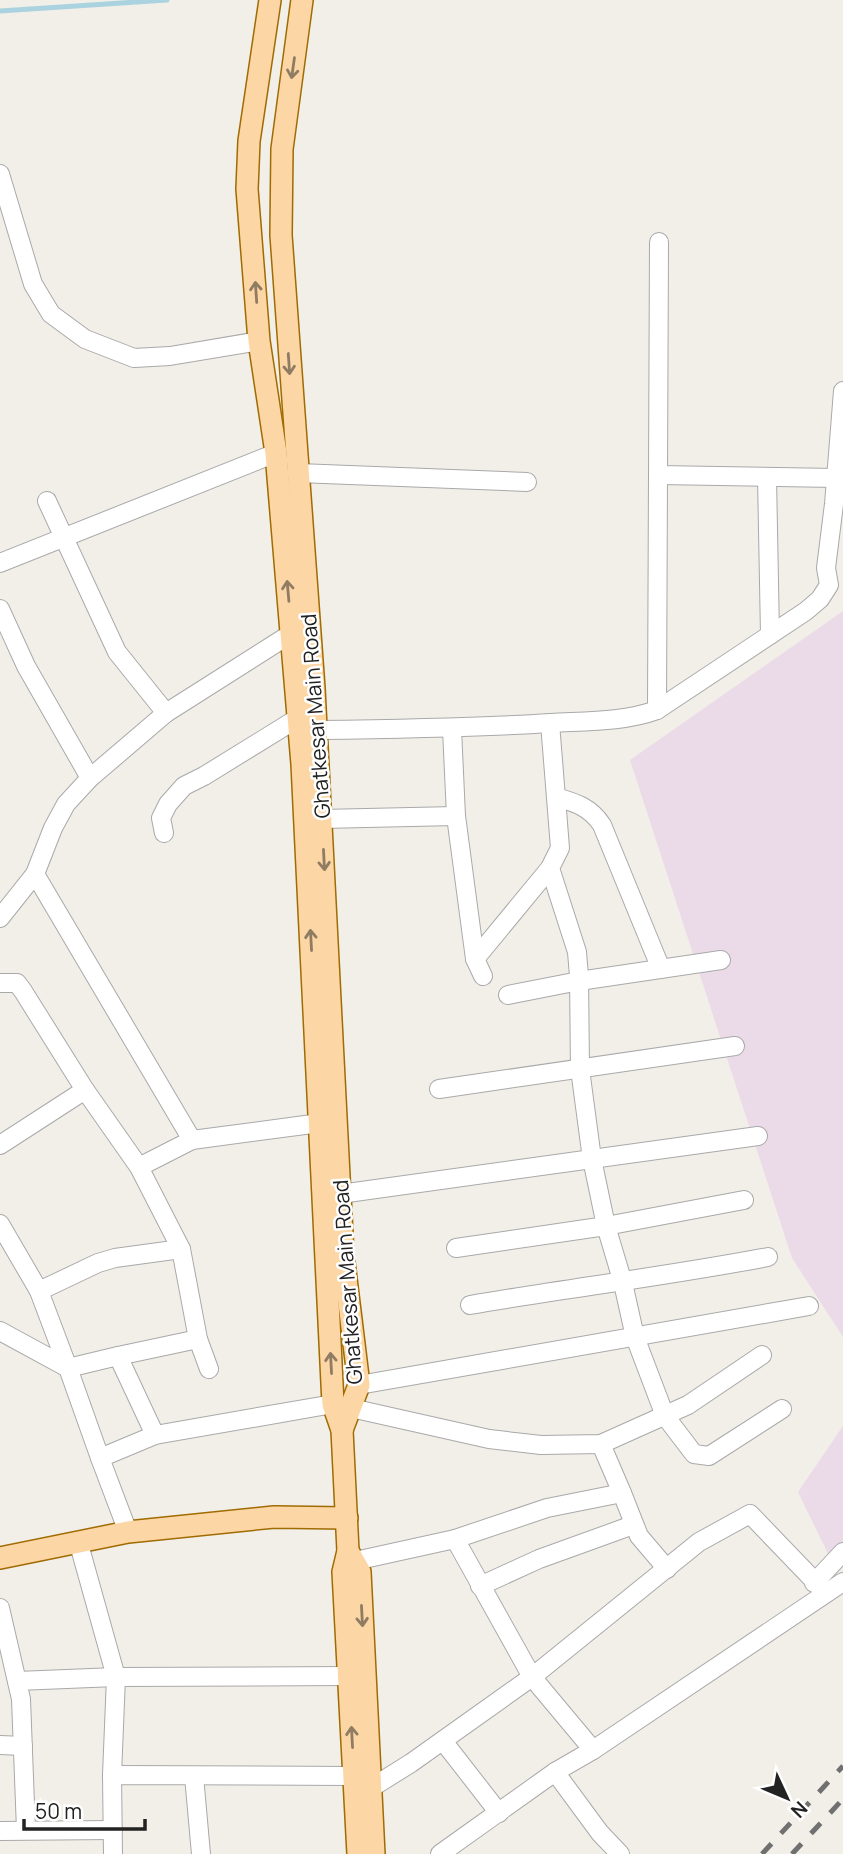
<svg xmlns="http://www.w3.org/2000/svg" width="843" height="1854" font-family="Manrope,sans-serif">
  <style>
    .industrial { fill: #ebdbe8 }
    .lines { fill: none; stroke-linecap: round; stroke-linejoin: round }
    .stream { stroke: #aad3df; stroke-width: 5 }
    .minor-casing { stroke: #a9a9a9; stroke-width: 20 }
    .major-casing { stroke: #a06b00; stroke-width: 24 }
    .minor { stroke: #fff; stroke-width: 18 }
    .major { stroke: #fcd6a4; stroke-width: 21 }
    .rail { stroke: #707070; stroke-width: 5; stroke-dasharray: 14 14; stroke-linecap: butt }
    .oneway { stroke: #8f7c63 }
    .labels { text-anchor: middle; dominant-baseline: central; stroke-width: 5; stroke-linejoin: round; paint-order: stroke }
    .street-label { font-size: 21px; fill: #222; stroke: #fff }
  </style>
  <rect width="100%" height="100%" fill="#f2efe9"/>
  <g class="industrial">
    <path d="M843 611V1337L792 1258 630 760Z"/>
    <path d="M843 1426V1550L832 1562 798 1492Z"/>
  </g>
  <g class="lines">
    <path class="stream" d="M0 11 167 0"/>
    <g class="minor-casing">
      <g id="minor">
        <path d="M0 174 33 284 51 314 85 339 134 358 170 356 259 341"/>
        <path d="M298 473 527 482"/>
        <path d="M658 475 836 478"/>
        <path d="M767 477 770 635"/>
        <path d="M47 501 117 652 166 713"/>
        <path d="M0 563 276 453"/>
        <path d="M0 609 26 666 90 778"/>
        <path d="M657 710 659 242"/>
        <path d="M550 723 560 848 550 868 577 952 579 976 580 1069 592 1159 606 1226 623 1283 635 1337 665 1416 694 1454 709 1456 782 1409"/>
        <path d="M452 729 456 816 475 959 483 976"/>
        <path d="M316 730C395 729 473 728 551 723 586 721 624 722 657 710L806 611 820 599 829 585 826 568 834 504 843 391"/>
        <path d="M556 797C576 803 590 807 602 825L661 969"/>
        <path d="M321 819 456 816"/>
        <path d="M164 833 161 818 168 804 184 786 204 776 298 718"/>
        <path d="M35 874 192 1140"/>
        <path d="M0 918 35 874 53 828 66 804 90 778 166 713 292 633"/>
        <path d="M475 959 550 868"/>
        <path d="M0 983H17L23 991 85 1090"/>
        <path d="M508 995 579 981 721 960"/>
        <path d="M439 1089 735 1046"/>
        <path d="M0 1145 85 1090 139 1167"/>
        <path d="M340 1194 758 1136"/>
        <path d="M0 1224 39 1291"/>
        <path d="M456 1248 606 1226 744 1200"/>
        <path d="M470 1305C569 1288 669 1276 768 1257"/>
        <path d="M0 1331 68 1368 39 1291 98 1263 115 1258 181 1249"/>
        <path d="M118 1356 198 1339"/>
        <path d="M209 1369 198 1339 181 1249 139 1167 192 1140 320 1123"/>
        <path d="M359 1385 809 1306"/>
        <path d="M351 1408 489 1439 541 1445 601 1444 688 1405 762 1355"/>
        <path d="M601 1444 622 1493"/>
        <path d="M100 1458 68 1368 118 1356 155 1435"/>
        <path d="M128 1532 100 1458 155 1435 333 1404"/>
        <path d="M455 1539 532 1677 593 1750"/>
        <path d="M78 1541 116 1677 112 1775"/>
        <path d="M355 1561 455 1539 547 1508 622 1493 639 1536 667 1569"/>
        <path d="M814 1583 843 1552"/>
        <path d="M480 1586 539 1559 633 1525"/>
        <path d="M0 1608 21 1699 26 1830"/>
        <path d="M17 1681 116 1677 349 1676"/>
        <path d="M443 1741 499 1813"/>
        <path d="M0 1745 23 1746"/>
        <path d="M555 1772 600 1833 620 1854"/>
        <path d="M194 1776 201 1854"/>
        <path d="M371 1788 411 1763 532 1677 699 1542 750 1514 826 1593"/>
        <path d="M0 1831 113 1830"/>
        <path d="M113 1854 112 1775 353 1776"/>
        <path d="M440 1854 555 1772 593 1750 843 1582"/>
      </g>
    </g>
    <g class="major-casing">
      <g id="major">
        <path d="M270 0 249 141 247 189 259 341 276 453 302 764 333 1404 342 1430 348 1551 343 1572 358 1854"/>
        <path d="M302 0 282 149 281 235 314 688 343 1254 359 1385 342 1430"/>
        <path d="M348 1551 360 1572 374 1854"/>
        <path d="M0 1558 128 1532 274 1517 347 1518"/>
      </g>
    </g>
    <use href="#minor" class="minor"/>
    <use href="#major" class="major"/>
    <g class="rail">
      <path d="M762 1854 843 1766"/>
      <path d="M792 1854 843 1799"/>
    </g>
  </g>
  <defs><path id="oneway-shaft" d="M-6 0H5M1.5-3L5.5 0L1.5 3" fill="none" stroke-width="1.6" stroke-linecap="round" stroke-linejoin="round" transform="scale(1.75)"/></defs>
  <g class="oneway">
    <use href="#oneway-shaft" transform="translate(293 68) rotate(98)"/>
    <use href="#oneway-shaft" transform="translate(256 292) rotate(-94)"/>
    <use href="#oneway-shaft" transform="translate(289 364) rotate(86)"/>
    <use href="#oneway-shaft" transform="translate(288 591) rotate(-95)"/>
    <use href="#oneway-shaft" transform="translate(324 860) rotate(87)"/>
    <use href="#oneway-shaft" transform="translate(311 940) rotate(-93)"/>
    <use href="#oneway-shaft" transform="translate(331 1363) rotate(-93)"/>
    <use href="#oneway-shaft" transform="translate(362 1616) rotate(87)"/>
    <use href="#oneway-shaft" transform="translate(352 1737) rotate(-93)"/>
  </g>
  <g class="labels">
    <g class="street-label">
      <text transform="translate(315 716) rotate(-94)">Ghatkesar Main Road</text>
      <text transform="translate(347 1282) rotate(-94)">Ghatkesar Main Road</text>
    </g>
  </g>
  <g transform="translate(787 1798) rotate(134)" stroke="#ffffff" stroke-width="5" paint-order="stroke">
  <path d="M0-5L12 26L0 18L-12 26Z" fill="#222222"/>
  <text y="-10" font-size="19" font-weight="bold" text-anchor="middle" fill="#222222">N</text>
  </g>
  <path d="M24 1819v10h121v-10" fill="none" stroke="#222222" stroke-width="3.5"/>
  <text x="35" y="1819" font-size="21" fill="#222222" stroke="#ffffff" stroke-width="5" paint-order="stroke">50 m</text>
</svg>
